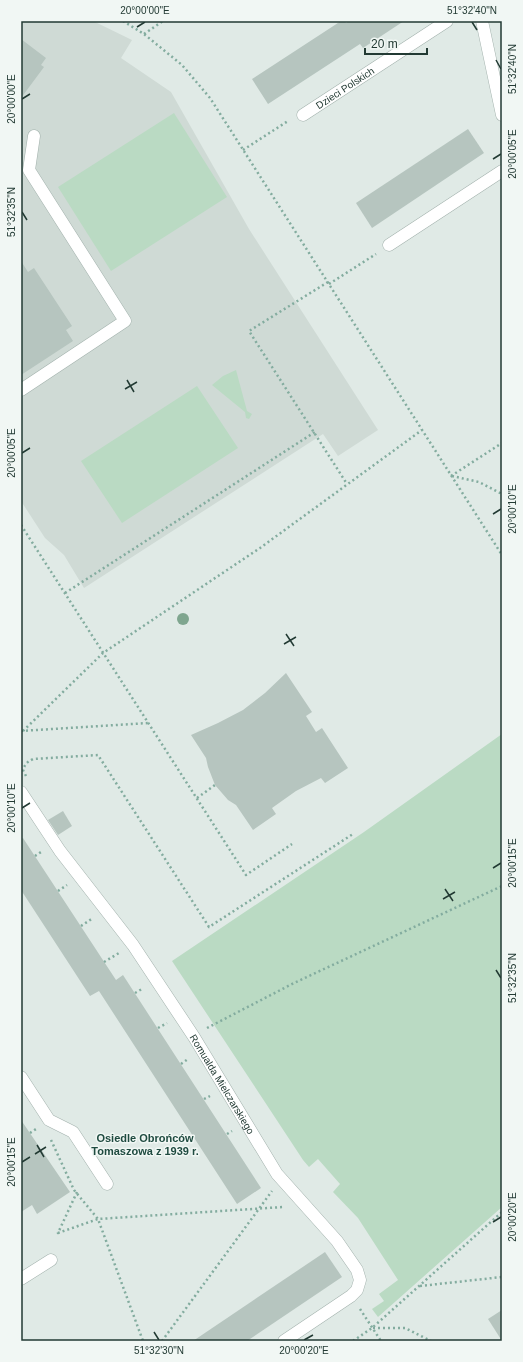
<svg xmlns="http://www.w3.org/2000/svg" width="523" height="1362" font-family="Helvetica,sans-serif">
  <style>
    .built { fill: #cfdad5 }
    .green { fill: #badac3 }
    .building { fill: #b6c5bf }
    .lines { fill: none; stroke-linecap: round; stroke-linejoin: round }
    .minor-casing { stroke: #a3b2ad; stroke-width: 13 }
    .path { stroke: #83ac9f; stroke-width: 2.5; stroke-dasharray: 2 3; stroke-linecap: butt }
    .minor { stroke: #fff; stroke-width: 12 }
    .tree { fill: #7fa68f }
    .ticks { fill: none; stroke: #223a33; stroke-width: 1.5 }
    .labels { text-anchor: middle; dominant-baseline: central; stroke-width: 3; stroke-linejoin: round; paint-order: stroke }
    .street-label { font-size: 10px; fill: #223a33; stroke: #f1f7f4 }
    .neighbourhood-label { font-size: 11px; font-weight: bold; fill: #1f4b40; stroke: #f1f7f4 }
    .neatline { fill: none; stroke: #223a33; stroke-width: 1.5 }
    .ticks-label { font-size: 10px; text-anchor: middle; fill: #223a33 }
  </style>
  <rect width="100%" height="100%" fill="#e0eae6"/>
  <path class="built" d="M21 21H93L132 40 121 58 171 92 249 229 378 430 338 456 323 434 84 588 64 555 45 538 21 501Z"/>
  <g class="green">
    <path d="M174 113 227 197 111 271 58 187Z"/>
    <path d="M236 370 247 411 252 414 249 419 246 418 245 412 212 385 223 376Z"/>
    <path d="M197 386 238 448 122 523 81 461Z"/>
    <path d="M502 734V1207L378 1317 372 1309 384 1301 379 1294 398 1280 358 1218 333 1192 340 1184 318 1159 309 1167 303 1160 172 961 364 832Z"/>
  </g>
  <g class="building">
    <path d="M341 21H345L346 23 349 21H404L363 48 360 44 268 104 252 79Z"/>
    <path d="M21 39 46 58 41 65 44 67 21 98Z"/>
    <path d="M468 129 484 153 372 228 356 203Z"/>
    <path d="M21 261 28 272 34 268 72 326 66 330 73 341 21 375Z"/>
    <path d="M286 673 312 712 306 716 316 732 322 728 348 768 325 783 321 778 296 791 272 808 276 814 253 830 236 805 228 800 215 785 208 767 206 758 191 735 218 723 243 710 265 693Z"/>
    <path d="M63 811 72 826 58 835 48 820Z"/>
    <path d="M23 838 116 980 123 975 261 1188 237 1204 99 991 90 996 21 890V839Z"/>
    <path d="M21 1120 70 1192 37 1214 32 1205 21 1212Z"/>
    <path d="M325 1252 342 1277 247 1341H193Z"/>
    <path d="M502 1310V1341L488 1319Z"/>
  </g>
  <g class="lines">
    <g class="minor-casing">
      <g id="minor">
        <path d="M482 21 502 115"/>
        <path id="s1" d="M303 115 447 21"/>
        <path d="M389 245 502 171"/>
        <path d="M21 390 125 321 29 170 34 136"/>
        <path id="s2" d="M21 792 60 851 133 945 194 1037 277 1174 337 1241 357 1270 360 1280 357 1290 351 1296 284 1341"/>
        <path d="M21 1077 49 1120 73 1132 107 1184"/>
        <path d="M21 1279 51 1260"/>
      </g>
    </g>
    <g class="path">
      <path d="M123 21 144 34 182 65 210 98 502 555"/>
      <path d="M144 34 163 21"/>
      <path d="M243 150 288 121"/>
      <path d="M328 282 249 331 347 484"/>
      <path d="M329 284 376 254"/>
      <path d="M451 476 502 443"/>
      <path d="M452 476 479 482 502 494"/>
      <path d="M21 525 246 875 292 844"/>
      <path d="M65 593 315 432"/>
      <path d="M21 731 148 723"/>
      <path d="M23 731 103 653 260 548 422 430"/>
      <path d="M26 776 23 770C25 764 27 762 33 759L98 755 209 927 353 834"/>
      <path d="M197 798 215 785"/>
      <path d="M35 856 41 852"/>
      <path d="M58 891 67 885"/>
      <path d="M81 926 93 918"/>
      <path d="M104 962 119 953"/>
      <path d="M135 993 142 989"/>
      <path d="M158 1028 167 1023"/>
      <path d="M207 1028 294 983 502 886"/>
      <path d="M181 1064 188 1059"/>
      <path d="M204 1099 210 1096"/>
      <path d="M30 1133 36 1129"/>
      <path d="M227 1134 232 1131"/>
      <path d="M51 1140 74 1190 98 1219 143 1341"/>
      <path d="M77 1192 58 1233 98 1219 283 1207"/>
      <path d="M420 1286 502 1277"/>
      <path d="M360 1309 381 1341"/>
      <path d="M373 1328H405L431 1341"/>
      <path d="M162 1341 272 1191"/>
      <path d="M353 1341 372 1328 502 1212"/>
    </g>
    <use href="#minor" class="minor"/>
  </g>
  <circle class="tree" cx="183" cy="619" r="6"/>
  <path class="ticks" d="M472 22 477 30M137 27 145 22M496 60 501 69M22 99 30 94M493 159 501 154M22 212 27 220M127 380 134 392M125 389 137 382M22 453 30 448M493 514 501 509M286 634 294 646M284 644 296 637M22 808 30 803M493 868 501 863M445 889 453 901M443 899 455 892M496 970 501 978M37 1145 44 1157M35 1154 46 1147M22 1162 30 1157M493 1222 501 1217M154 1332 159 1340M304 1340 313 1335"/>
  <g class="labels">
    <g class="street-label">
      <text stroke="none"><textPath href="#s1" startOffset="50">Dzieci Polskich</textPath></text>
      <text stroke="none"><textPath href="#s2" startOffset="355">Romualda Mielczarskiego</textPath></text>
    </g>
    <g class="neighbourhood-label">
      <text x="145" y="1138">Osiedle Obrońców<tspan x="145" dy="13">Tomaszowa z 1939 r.</tspan></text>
    </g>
  </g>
  <rect width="523" height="1362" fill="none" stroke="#f1f7f4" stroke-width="44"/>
  <path d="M365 48v6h62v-6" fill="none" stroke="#223a33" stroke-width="2"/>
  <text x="371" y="48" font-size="12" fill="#223a33" stroke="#f1f7f4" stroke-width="3" paint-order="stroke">20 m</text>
  <rect x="22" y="22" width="479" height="1318" class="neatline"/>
  <g class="ticks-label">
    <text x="145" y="14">20°00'00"E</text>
    <text x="472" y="14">51°32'40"N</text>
    <text transform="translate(512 69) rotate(-90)" y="4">51°32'40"N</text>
    <text transform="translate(11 99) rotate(-90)" y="4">20°00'00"E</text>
    <text transform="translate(512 154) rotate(-90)" y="4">20°00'05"E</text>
    <text transform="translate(11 212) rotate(-90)" y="4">51°32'35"N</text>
    <text transform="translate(11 453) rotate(-90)" y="4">20°00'05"E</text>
    <text transform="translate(512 509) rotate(-90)" y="4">20°00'10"E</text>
    <text transform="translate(11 808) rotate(-90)" y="4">20°00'10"E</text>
    <text transform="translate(512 863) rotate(-90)" y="4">20°00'15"E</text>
    <text transform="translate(512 978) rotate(-90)" y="4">51°32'35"N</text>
    <text transform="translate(11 1162) rotate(-90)" y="4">20°00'15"E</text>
    <text transform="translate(512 1217) rotate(-90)" y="4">20°00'20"E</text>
    <text x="159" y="1354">51°32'30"N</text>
    <text x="304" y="1354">20°00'20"E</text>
  </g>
</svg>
